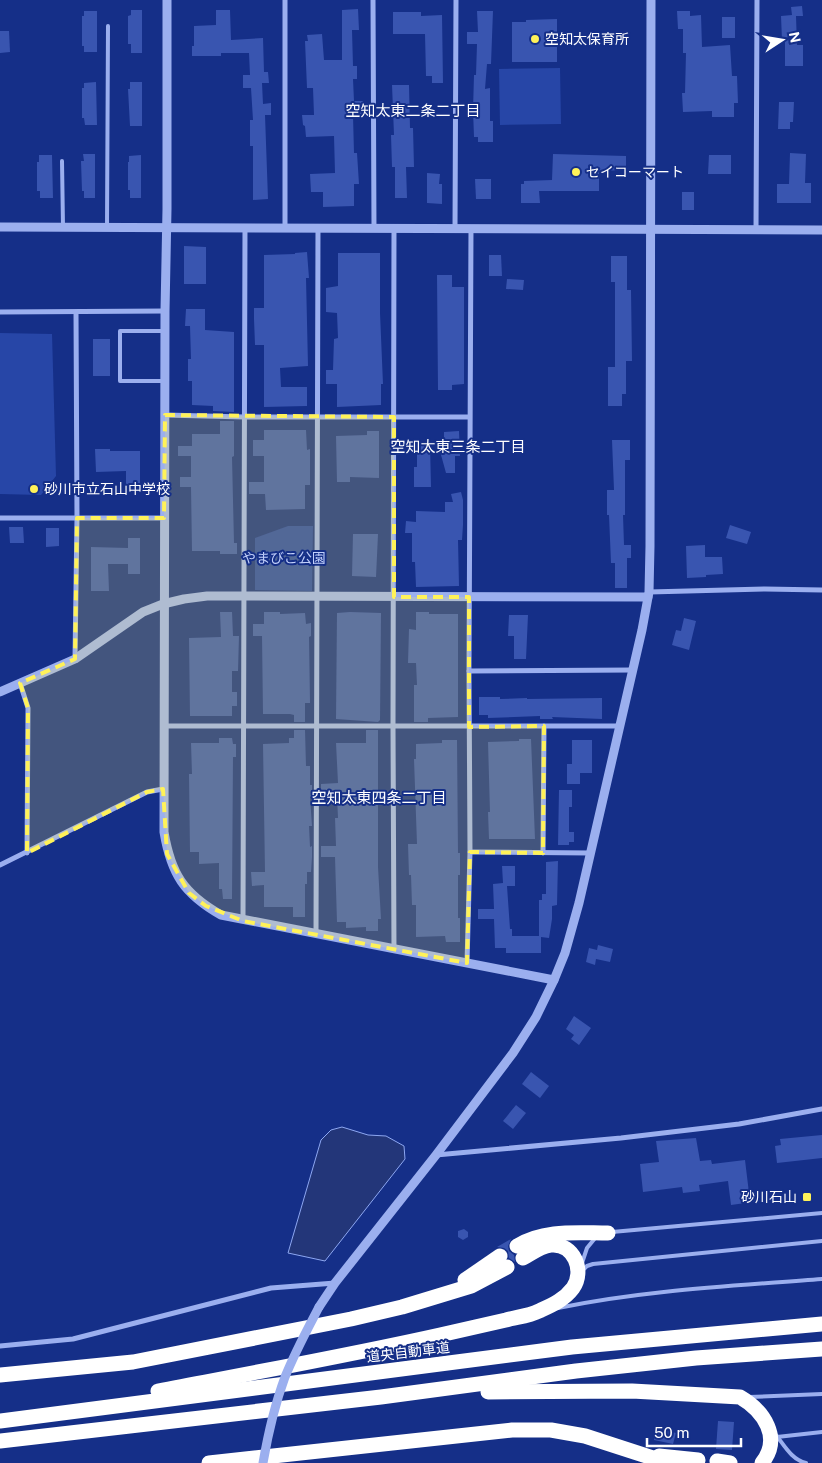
<svg xmlns="http://www.w3.org/2000/svg" width="822" height="1463" font-family="'Public Sans','Noto Sans JP',sans-serif">
  <style>
    .green { fill: #2746a7 }
    .water { fill: #233679; stroke: #8da7f2 }
    .building { fill: #3955b0 }
    .lines { fill: none; stroke-linecap: round; stroke-linejoin: round }
    .service { stroke: #9bafef; stroke-width: 4 }
    .minor { stroke: #9bafef; stroke-width: 5 }
    .tertiary { stroke: #9bafef; stroke-width: 9 }
    .motorway { stroke: #fff; stroke-width: 15 }
    .tertiary-bridge { stroke: #9bafef; stroke-width: 9 }
    .marked { fill: #fff259; fill-opacity: 0.2; stroke: #fff259; stroke-width: 4; stroke-dasharray: 10 6; stroke-linejoin: round }
    .poi-dot { fill: #fff259; stroke: #152f88; stroke-width: 2 }
    .labels { text-anchor: middle; dominant-baseline: central; stroke-width: 4; stroke-linejoin: round; paint-order: stroke }
    .poi-label { font-size: 14px; fill: #fff; stroke: #152f88; text-anchor: start }
    .park-label { font-size: 14px; fill: #c1cffb; stroke: #152f88 }
    .street-label { font-size: 14px; fill: #fff; stroke: #152f88 }
    .neighbourhood-label { font-size: 15px; fill: #fff; stroke: #152f88 }
  </style>
  <rect width="100%" height="100%" fill="#152f88"/>
  <g class="green">
    <path d="M560 68 561 124 500 125 499 69Z"/>
    <path d="M0 333 52 334 56 476 41 495 0 494Z"/>
    <path d="M288 526H313L312 591 255 590V538Z"/>
  </g>
  <path class="water" d="M342 1127 368 1135 386 1136 404 1146 405 1159 325 1261 288 1253 321 1140 331 1130Z"/>
  <g class="building">
    <path d="M802 6 803 16H796L797 45H803V66H785V40H782L781 16 792 15 791 7Z"/>
    <path d="M358 9 359 30H352L353 66H357V79H353L354 101H363L364 114 353 115 354 153H357L359 184H354V206L323 207V192H311L310 174 335 173 334 136 306 137 305 126 303 125 302 115H314L313 88H307L305 41H308L307 35 322 34 324 60H342V10Z"/>
    <path d="M131 10H142V53H131V44H128V16L131 15Z"/>
    <path d="M216 10H230L231 40 263 38 264 72H268L269 83H262L263 104 271 103V115H265L268 199 253 200V146H250V120H253L251 88H243V75H250L249 53H221V56H192V46H194V26L216 25Z"/>
    <path d="M84 11H97V52H84V46H82V16H84Z"/>
    <path d="M477 11H493L491 64H487L485 89 490 88V121H493V142H478V137H474L473 110 474 75H476L477 44H467V32H478Z"/>
    <path d="M677 11H690V16L701 15 702 47 730 45 732 76H737L738 103H734V117H712V111L683 112 682 93H685L686 53H683V29H678Z"/>
    <path d="M393 12H421V16L442 15 443 83H432V76H426L425 34H393Z"/>
    <rect x="722" y="17" width="13" height="21"/>
    <path d="M557 19V62H512V22H526V20Z"/>
    <path d="M0 31H9L10 52 0 53Z"/>
    <path d="M96 82 97 125H85L84 118H82V88H84V83Z"/>
    <path d="M130 82H142V126H130L128 89H130Z"/>
    <path d="M392 85H409L410 128H413L414 167H406L407 198H395V167H392L391 135H394Z"/>
    <path d="M779 102H794L793 122H790V129H778Z"/>
    <path d="M790 153 806 154 805 183H811V203H777V184H789Z"/>
    <path d="M83 154H95V198H84V191H82L81 161H84Z"/>
    <path d="M553 154 626 156V170L599 171V191H539L540 203H521V184H524V181L552 180Z"/>
    <path d="M39 155H52L53 198H40V191H37V162H39Z"/>
    <path d="M141 155V198H130V190H128V162H129V156Z"/>
    <path d="M709 155H731V174H708Z"/>
    <path d="M427 173 440 174 439 184H442V204L427 203Z"/>
    <path d="M475 179H491V199H476Z"/>
    <rect x="682" y="192" width="12" height="18"/>
    <path d="M184 246 206 247V284H184Z"/>
    <path d="M307 252 309 278H306L308 366 280 368 281 387H307V406L264 407V345H255L254 319V308H264V255L295 254V253Z"/>
    <path d="M338 253H380V313L383 384H381V405L337 407V384H326V370H333L334 339 338 338 337 313 326 312V288L338 286Z"/>
    <path d="M489 255H501L502 276H489Z"/>
    <path d="M611 256H627V290H631L632 361H626V394H622V406H608V367H615V282H611Z"/>
    <path d="M437 275H452V287H464V384L452 385V390H438Z"/>
    <path d="M507 279 524 280 523 290 506 289Z"/>
    <path d="M186 309H205V330L234 332V412L213 411V406L192 405V381H188V359H191L190 326H185Z"/>
    <rect x="93" y="339" width="17" height="37"/>
    <path d="M220 421H234V456L232 457 234 543H237V554H220V551H192L191 487H180V477H191V456H178V446H192V434H220Z"/>
    <path d="M264 430H306L307 450 310 449V485H305V509L266 510 265 494H249V482H264V456H253V440H264Z"/>
    <path d="M367 431H379V478L350 477V482H337L336 436 367 435Z"/>
    <path d="M459 431 460 456H455V473H446L438 444H444V432Z"/>
    <path d="M612 440H630V460H625V515H623L624 545H631V558H627V588H615V563H611L609 515H607V490H614Z"/>
    <path d="M417 444H430L431 487H414V467H417Z"/>
    <path d="M95 449H110V451H140V489H126V471L96 472Z"/>
    <path d="M461 492 463 500V525L462 540H458L459 586 416 587 415 562H412V533H405L406 521 416 522V511L445 512V502H453L451 494Z"/>
    <path d="M730 525 751 532 747 544 726 538Z"/>
    <path d="M9 527H23L24 543H10Z"/>
    <path d="M46 528H59V546L46 547Z"/>
    <path d="M353 534H378L376 577 352 576Z"/>
    <path d="M128 538H140V574H128V564H108L109 591H91V547L128 548Z"/>
    <path d="M705 545V557H722L723 574 706 575V577L687 578 686 546Z"/>
    <path d="M220 612H232L233 636H239L238 671H232V692H237V706H232V716H190L189 638 221 637Z"/>
    <path d="M264 612H280V614L305 613 306 624 311 623V636L309 637 310 703H305V722H294V715L290 714H263L262 636H253V624H264Z"/>
    <path d="M350 612 381 613 380 720 378 722 336 719 337 613Z"/>
    <path d="M416 612H429V614H458V717L428 718V722H414V685H417L416 663H408L409 629 416 630Z"/>
    <path d="M509 615H528L526 659H514V636H508Z"/>
    <path d="M684 618 696 621 689 650 672 645 676 630 681 631Z"/>
    <path d="M479 697H500V699L527 698V699L602 698V719L552 717 553 719H540V716L488 718V715H479Z"/>
    <path d="M294 730H305L306 766H310V785H312V797H310L312 826H309L310 847 312 846V857L311 872H307V884H305V917H293V907H264V885L252 886 251 872H265L263 744 289 743V738H294Z"/>
    <path d="M366 730H378V867L381 919H378V931H366V927L346 928V922H337L335 857H321V846H336L335 818H338L337 796 321 797V784L338 783 336 743H366Z"/>
    <path d="M219 738H232L233 744H236V757H233L232 899H223L222 889H219V863L199 864V852H190L189 774H192L191 743H219Z"/>
    <path d="M519 739H531L535 839H489L488 812H490L488 742 519 741Z"/>
    <path d="M442 740H457L458 853H460V875H458V918H460V942H446L445 936 416 937V905H412L411 875H409L408 844H417L414 759H416V744L442 743Z"/>
    <path d="M572 740H592V773H580V784H567V764H572Z"/>
    <path d="M559 790H572V807H569V832H574V842H569V845H558Z"/>
    <path d="M558 861 557 905 552 906V919L549 938 541 937V953H506V948H495L494 919H478V909H494L493 884 503 883 502 866H515V886H507L510 929H512V936H539V900H542V894H546V862Z"/>
    <path d="M598 945 613 949 610 962 596 959 595 965 586 962 589 948 597 950Z"/>
    <path d="M574 1016 591 1028 579 1045 571 1039 574 1035 566 1029Z"/>
    <path d="M531 1072 549 1086 540 1098 522 1084Z"/>
    <path d="M516 1105 526 1113 513 1129 503 1121Z"/>
    <path d="M822 1135V1158L777 1163 775 1146 781 1145 780 1139Z"/>
    <path d="M696 1138 700 1161 711 1160 712 1164 745 1160 749 1193 758 1192 760 1201 731 1205 728 1181 699 1185 700 1191 683 1193 682 1187 643 1192 640 1164 659 1162 656 1141Z"/>
    <path d="M464 1229 468 1232V1237L463 1240 458 1237V1231Z"/>
    <path d="M511 1239 508 1246 509 1251 514 1255 515 1262 509 1258 508 1251 504 1248 497 1247Z"/>
    <path d="M718 1421 734 1422 732 1450 716 1449Z"/>
    <path d="M656 1428 676 1433 673 1444 654 1440Z"/>
  </g>
  <g class="lines">
    <g class="service">
      <path d="M62 161 63 227"/>
      <path d="M107 227 108 26"/>
      <path d="M163 381H120V331H165"/>
      <path d="M612 1232 822 1213"/>
      <path d="M582 1263 587 1248 596 1237"/>
      <path d="M582 1271 587 1266 593 1264 822 1241"/>
      <path d="M558 1308C645 1290 734 1286 822 1279"/>
      <path d="M749 1397 822 1394"/>
      <path d="M776 1435C784 1445 792 1460 806 1463"/>
      <path d="M777 1437 822 1432"/>
    </g>
    <g class="minor">
      <path d="M285 0V228"/>
      <path d="M373 0 374 228"/>
      <path d="M394 228 393 726 394 950"/>
      <path d="M455 228 456 0"/>
      <path d="M756 230 757 0"/>
      <path d="M0 312 165 311"/>
      <path d="M165 415 245 417H469"/>
      <path d="M0 518H164"/>
      <path d="M649 592 765 589 822 590"/>
      <path d="M75 658 77 518 76 312"/>
      <path d="M469 671 633 670"/>
      <path d="M20 683 28 708 27 853"/>
      <path d="M163 726H620"/>
      <path d="M470 852 590 853"/>
      <path d="M543 853 544 726"/>
      <path d="M0 865 147 792 163 789"/>
      <path d="M243 920 245 228"/>
      <path d="M316 934 318 228"/>
      <path d="M467 963 470 852 469 671 471 228"/>
      <path d="M436 1155 621 1138 739 1124 822 1109"/>
      <path d="M0 1346 73 1339 271 1288 335 1283"/>
    </g>
    <g class="tertiary">
      <path d="M167 0V209L165 311 164 832C171 874 184 894 221 915L554 980"/>
      <path d="M0 227 822 230"/>
      <path d="M0 692 75 659 143 612 163 604 184 599 207 596 648 597"/>
      <path d="M319 1307 335 1283 436 1155 513 1053 536 1017 554 980 565 953 579 903 642 630 649 592 650 546 651 0"/>
    </g>
    <g class="motorway">
      <path d="M517 1246C544 1229 578 1233 608 1233"/>
      <path d="M465 1280 500 1256"/>
      <path d="M0 1375 133 1362 351 1319 402 1307 471 1286 507 1267"/>
      <path d="M158 1391C252 1373 346 1356 440 1335 462 1330 484 1325 506 1320 517 1317 529 1316 539 1311 552 1305 564 1300 573 1288 585 1271 574 1243 551 1245 541 1246 532 1253 523 1258"/>
      <path d="M488 1392 632 1391 740 1397C764 1411 782 1438 762 1463"/>
      <path d="M0 1421 572 1347 822 1324"/>
      <path d="M0 1441 381 1397 576 1371 696 1358 822 1349"/>
      <path d="M659 1456 698 1460"/>
      <path d="M717 1461 730 1463"/>
      <path d="M209 1463 512 1430H551L585 1436 668 1463"/>
    </g>
    <path class="tertiary-bridge" d="M263 1463C268 1434 275 1404 285 1377 295 1352 307 1330 319 1307"/>
  </g>
  <path class="marked" d="M165 415 394 417V597H469V727L544 726 543 853 470 852 467 963 243 921 206 906 189 893 167 854 163 789 147 792 27 853 28 708 20 683 75 659 77 518H164Z"/>
  <g class="poi-dot">
    <circle cx="535" cy="39" r="5"/>
    <circle cx="576" cy="172" r="5"/>
    <circle cx="34" cy="489" r="5"/>
    <rect x="802" y="1192" width="10" height="10" rx="2.5"/>
  </g>
  <g class="labels">
    <g class="poi-label">
      <text x="545" y="39">空知太保育所</text>
      <text x="586" y="172">セイコーマート</text>
      <text x="44" y="489">砂川市立石山中学校</text>
      <text x="797" y="1197" text-anchor="end">砂川石山</text>
    </g>
    <g class="park-label">
      <text x="284" y="558">やまびこ公園</text>
    </g>
    <g class="street-label">
      <text transform="translate(408 1352) rotate(-7)">道央自動車道</text>
    </g>
    <g class="neighbourhood-label">
      <text x="413" y="110">空知太東二条二丁目</text>
      <text x="458" y="446">空知太東三条二丁目</text>
      <text x="379" y="797">空知太東四条二丁目</text>
    </g>
  </g>
  <g transform="translate(782 40) rotate(78)" stroke="#152f88" stroke-width="4" paint-order="stroke">
  <path d="M0-4L9 19L0 12L-9 19Z" fill="#ffffff"/>
  <text y="-8" font-size="14" font-weight="bold" text-anchor="middle" fill="#ffffff">N</text>
  </g>
  <path d="M647 1438v8h94v-8" fill="none" stroke="#ffffff" stroke-width="2.5"/>
  <text x="654" y="1438" font-size="15" fill="#ffffff" stroke="#152f88" stroke-width="4" paint-order="stroke">50 m</text>
</svg>
